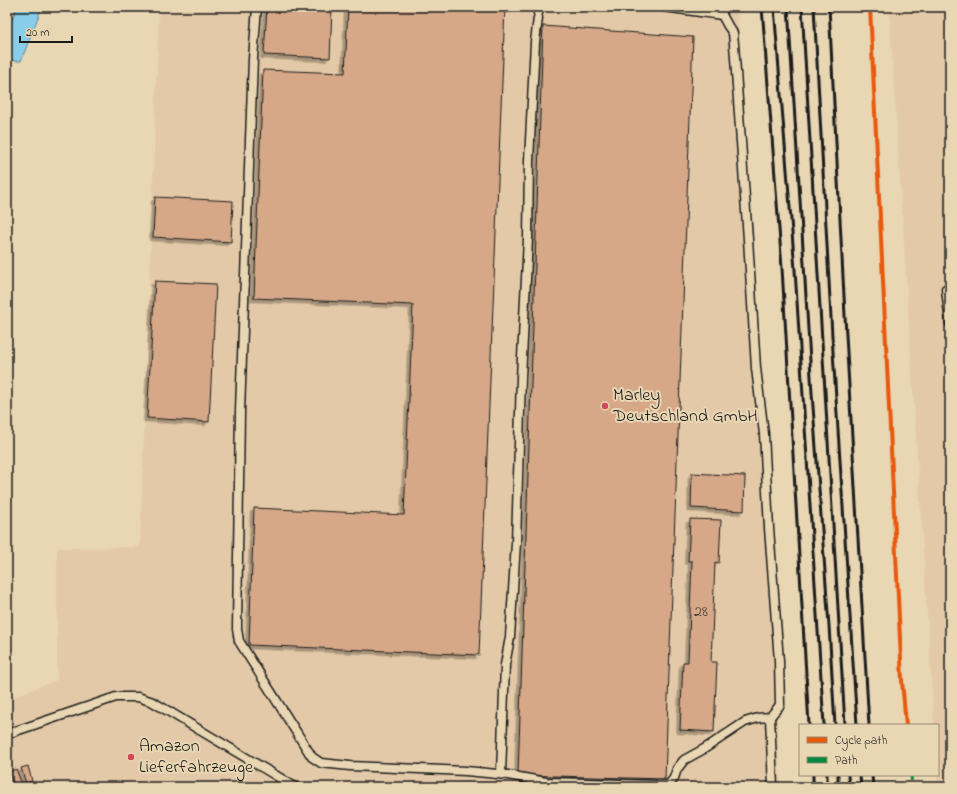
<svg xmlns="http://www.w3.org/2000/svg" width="957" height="794" font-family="'Indie Flower',sans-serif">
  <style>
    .built { fill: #e3c9a7 }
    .water { fill: #88ceea; stroke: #5d8798 }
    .building { fill: #d6a888; stroke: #1c1c1c; filter: url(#shadow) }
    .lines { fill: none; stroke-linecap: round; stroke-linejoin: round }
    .lane-casing { stroke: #1c1c1c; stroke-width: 11 }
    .lane { stroke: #e9d7b4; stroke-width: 8 }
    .rail { stroke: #1c1c1c; stroke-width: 3 }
    .quiet { stroke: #00873e; stroke-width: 3; stroke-dasharray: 6 3; stroke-linecap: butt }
    .cycleway-casing { stroke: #e9d7b4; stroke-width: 6 }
    .cycleway { stroke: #e8590c; stroke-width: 4 }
    .poi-dot { fill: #d1495b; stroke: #e9d7b4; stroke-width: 1.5 }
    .labels { text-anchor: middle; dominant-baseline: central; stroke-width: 4; stroke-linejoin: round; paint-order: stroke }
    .number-label { font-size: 16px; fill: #4a3f37 }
    .poi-label { font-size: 18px; fill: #1c1c1c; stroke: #e9d7b4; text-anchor: start }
  </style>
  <defs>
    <filter id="shadow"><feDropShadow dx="-3.5" dy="3.5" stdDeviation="0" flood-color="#0004"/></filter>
  </defs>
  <rect width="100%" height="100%" fill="#e9d7b4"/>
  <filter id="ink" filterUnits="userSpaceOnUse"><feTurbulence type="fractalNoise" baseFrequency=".025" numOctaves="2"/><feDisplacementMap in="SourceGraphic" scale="8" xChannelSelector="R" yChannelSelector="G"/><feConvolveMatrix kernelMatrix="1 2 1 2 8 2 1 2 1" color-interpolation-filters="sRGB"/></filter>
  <g filter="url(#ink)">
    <g class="built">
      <path d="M159 7H737L781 787H7V699L57 680V548L140 547Z"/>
      <path d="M889 7H950V787H937L938 725H934Z"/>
    </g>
    <path class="water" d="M17 7H42L21 61H15L7 58V33Z"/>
    <g class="building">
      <path d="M267 7H332L330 58 264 55Z"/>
      <path d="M348 7H505L479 655 249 645 254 508 404 515 413 305 254 298 263 70 345 73Z"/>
      <path d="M543 26 693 37 665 779 518 775Z"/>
      <path d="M155 197 233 201 231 242 153 237Z"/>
      <path d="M155 281 216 284 209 422 147 418Z"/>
      <path d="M692 473 745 476 744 511 691 508Z"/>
      <path d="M690 519 721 520 719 563 715 562 711 662H717L714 732 680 730 683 662H688L692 561H688Z"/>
      <path d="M28 766 32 781 26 783 21 768Z"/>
      <path d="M16 769 22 784 14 786 9 772Z"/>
    </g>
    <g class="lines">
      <g class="lane-casing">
        <g id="lane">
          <path d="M257 7 253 59 240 411 237 629 239 641 312 757 321 763 350 766 466 771 508 775 546 782 658 785H669L674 778 677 769 684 760 704 749 745 722 758 718 770 717 780 705 779 661 769 528 764 434 756 368 748 239 734 44 733 33 728 26 722 15V7"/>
          <path d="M664 7 722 15"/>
          <path d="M538 13 539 7"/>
          <path d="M950 288 946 289 950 323"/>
          <path d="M770 717 773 787"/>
          <path d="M7 734 116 697H138L153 702 295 787"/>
          <path d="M501 774 505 665 510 637 516 543 521 378 528 239 529 160 535 42 538 18"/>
        </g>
      </g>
      <use href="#lane" class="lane"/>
      <g class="rail">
        <path d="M762 7 782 268 809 725"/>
        <path d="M774 7 795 270 824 725"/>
        <path d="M788 7 812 393 829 626 835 725"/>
        <path d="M802 7 845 725"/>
        <path d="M814 7 832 336 857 725"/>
        <path d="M829 7 846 335 869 725"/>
        <path d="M813 775V787"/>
        <path d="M827 775V787"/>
        <path d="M838 775V787"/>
        <path d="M848 775 849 787"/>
        <path d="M860 775 861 787"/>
        <path d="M872 775 873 787"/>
      </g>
      <path class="quiet" d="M911 775 912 787"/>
      <g class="cycleway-casing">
        <path id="cycleway" d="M870 7 902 681 906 725"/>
      </g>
      <use href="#cycleway" class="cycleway"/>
    </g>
  </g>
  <g class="poi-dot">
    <circle cx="605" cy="406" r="4"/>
    <circle cx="131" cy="757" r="4"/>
  </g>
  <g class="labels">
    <g class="number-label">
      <text x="701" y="612">28</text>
    </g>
    <g class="poi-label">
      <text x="613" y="396">Marley<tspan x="613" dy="21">Deutschland GmbH</tspan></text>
      <text x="139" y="747">Amazon<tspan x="139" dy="21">Lieferfahrzeuge</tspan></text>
    </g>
  </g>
  <rect width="957" height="794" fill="none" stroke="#e9d7b4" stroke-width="24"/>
  <rect x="12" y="12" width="933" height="770" fill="none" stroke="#1c1c1c" stroke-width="1.5" filter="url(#ink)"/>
  <rect x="799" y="724" width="140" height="52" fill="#e9d7b4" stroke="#978c77"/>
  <rect x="807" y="737" width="20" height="6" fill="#e8590c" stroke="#978c77"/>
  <text x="835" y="744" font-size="12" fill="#1c1c1c">Cycle path</text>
  <rect x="807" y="757" width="20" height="6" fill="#00873e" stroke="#978c77"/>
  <text x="835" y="764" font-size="12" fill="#1c1c1c">Path</text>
  <path d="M20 36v6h52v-6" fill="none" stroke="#1c1c1c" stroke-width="2"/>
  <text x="26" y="36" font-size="12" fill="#1c1c1c" stroke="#e9d7b4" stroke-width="3" paint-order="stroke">20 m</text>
</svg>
